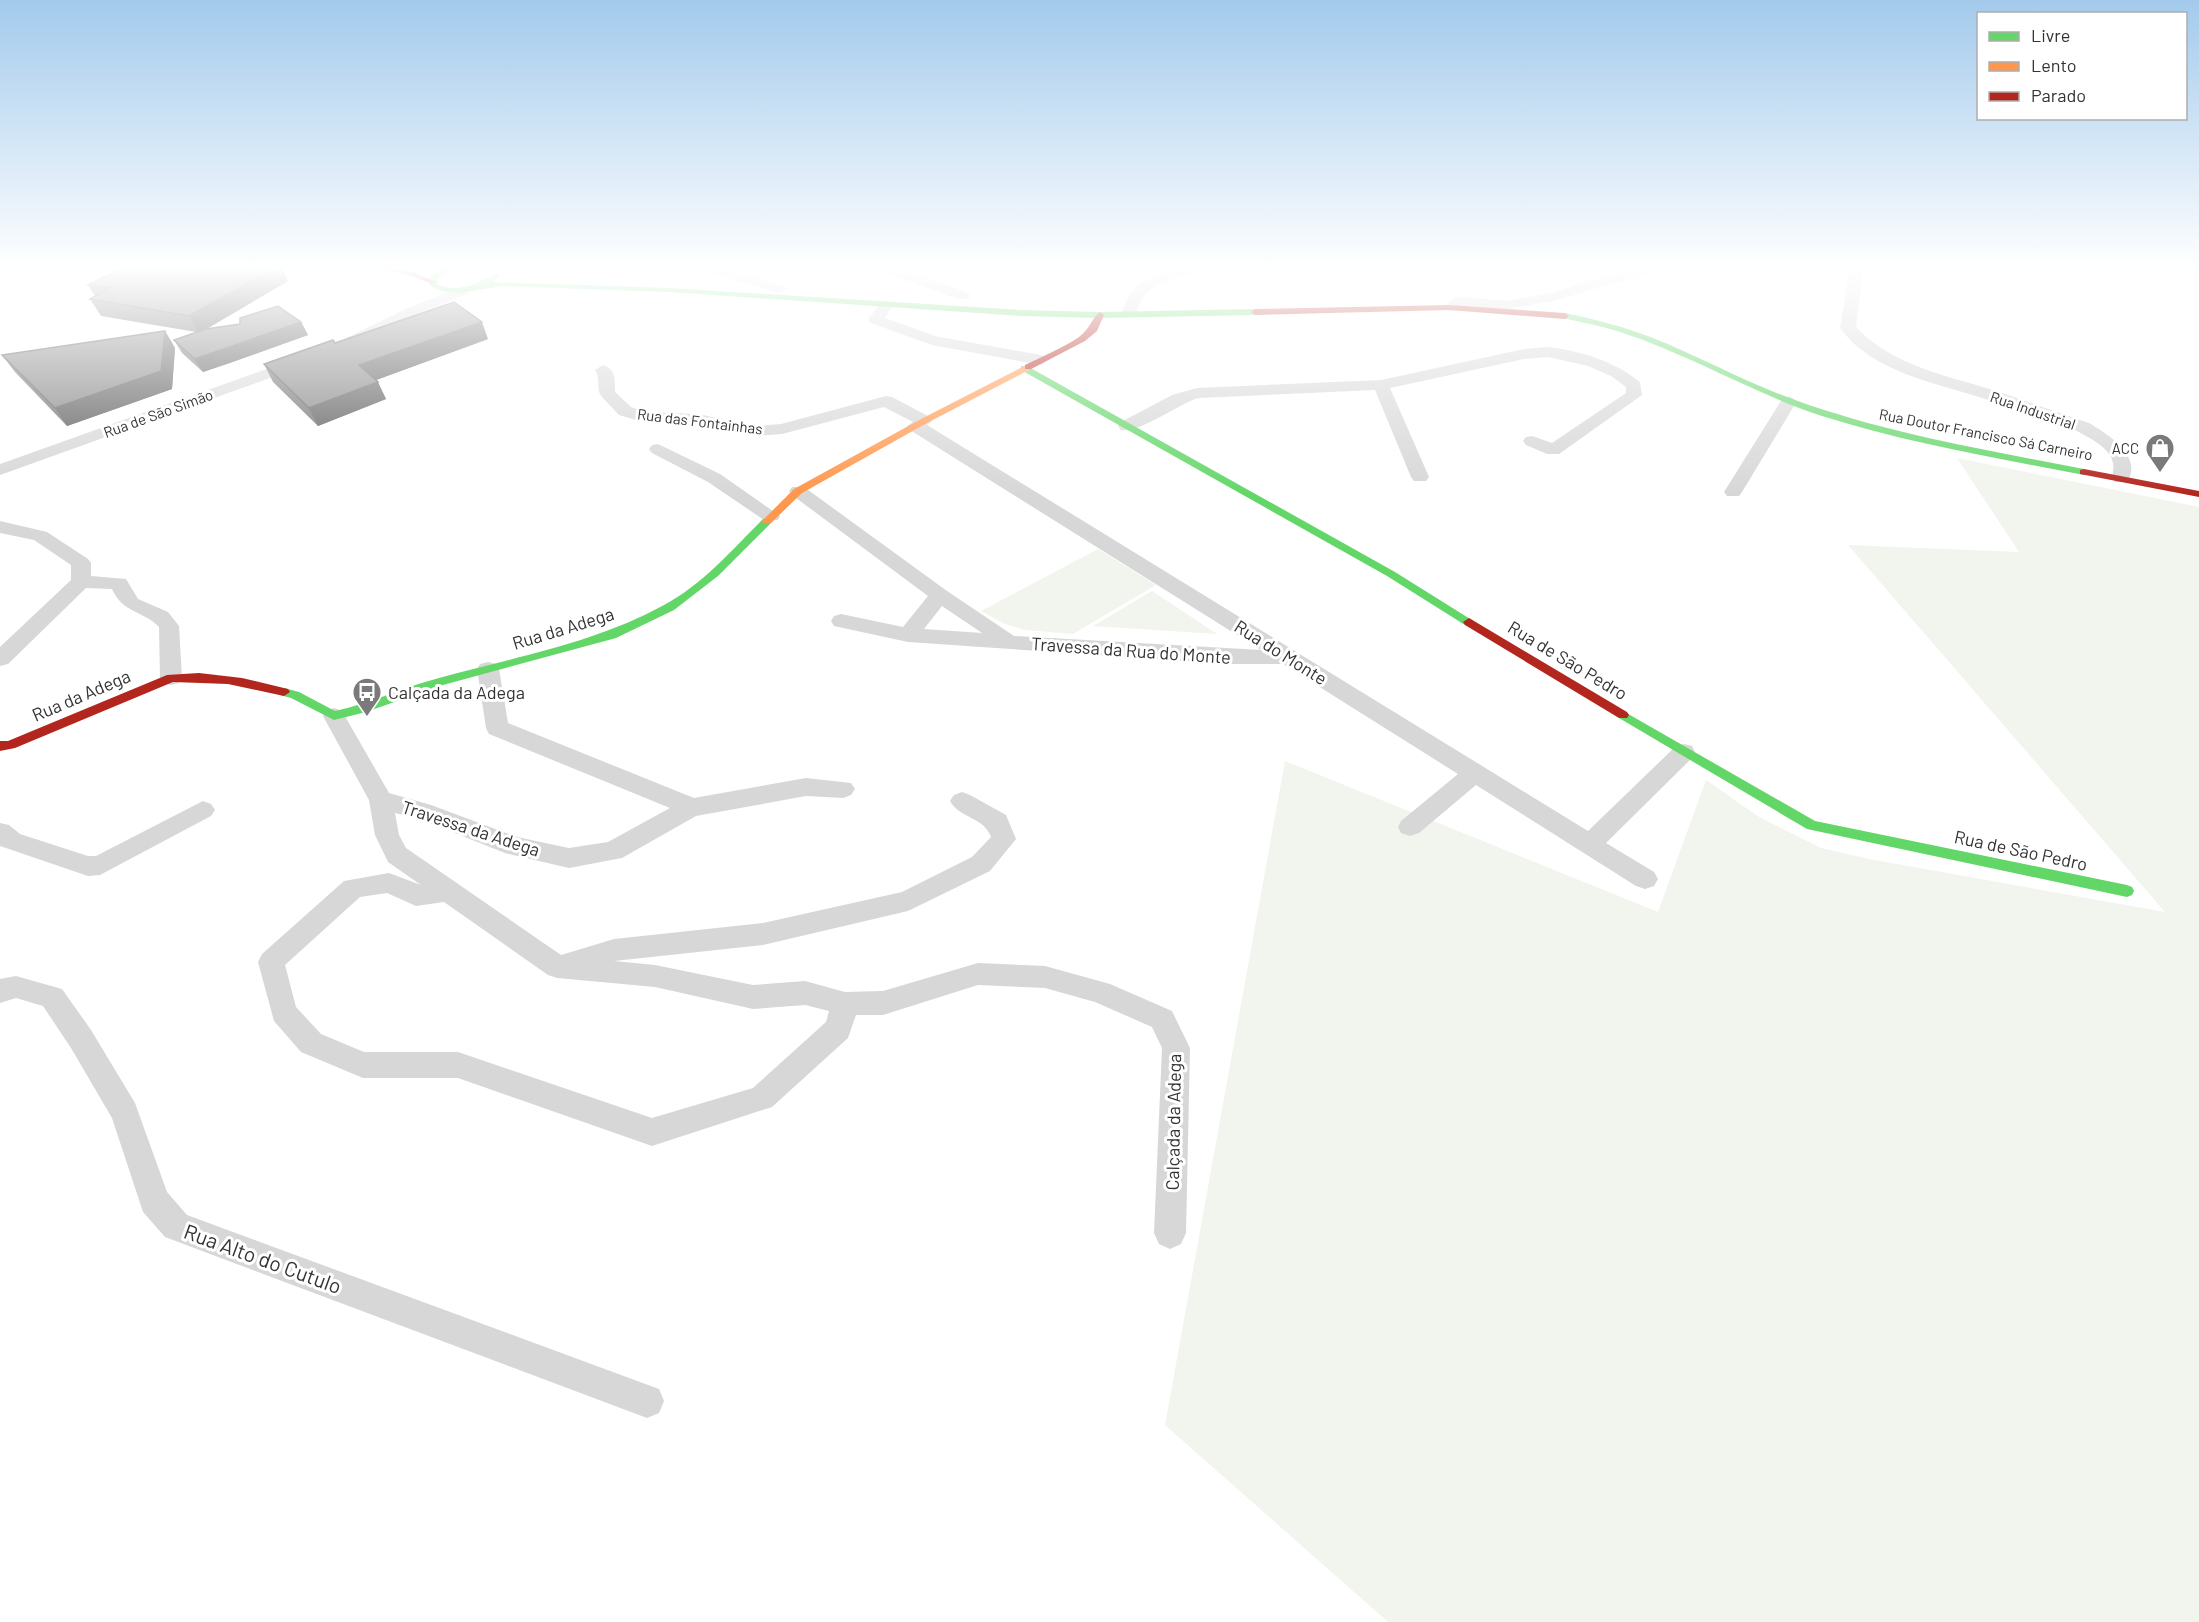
<svg xmlns="http://www.w3.org/2000/svg" width="2199" height="1622" font-family="Barlow,sans-serif">
  <style>
    .green { fill: #f1f5ed }
    .lines { fill: none; stroke-linecap: round; stroke-linejoin: round }
    .street { fill: #d7d7d7; fill-rule: evenodd }
    .fast { fill: #63d668; fill-rule: evenodd }
    .slow { fill: #ff974d; fill-rule: evenodd }
    .jam { fill: #b3261e; fill-rule: evenodd }
    .wall { fill: #6f6f6f }
    .shaded-wall { fill: #5a5a5a }
    .building { fill: #818181; stroke: #5a5a5a; stroke-width: 1.5 }
    .labels { text-anchor: middle; dominant-baseline: central; stroke-width: 6; stroke-linejoin: round; paint-order: stroke }
    .far-street-label { font-size: 15px; fill: #333; stroke: #fff }
    .far-poi-label { font-size: 15px; fill: #333; stroke: #fff; text-anchor: end }
    .street-label { font-size: 18px; fill: #333; stroke: #fff }
    .poi-label { font-size: 18px; fill: #333; stroke: #fff; text-anchor: start }
    .near-street-label { font-size: 21px; fill: #333; stroke: #fff }
  </style>
  <rect width="100%" height="100%" fill="#fff"/>
  <g class="green">
    <path d="M1957 458 2199 507V1622H1388L1165 1425 1285 761 1658 912 1706 780 1759 817 1821 848 1869 859 2165 912 1848 545 2019 552Z"/>
    <path d="M1098 549 1156 585 1073 634 1025 630 1005 624 981 611Z"/>
    <path d="M1152 591 1217 634 1093 626Z"/>
  </g>
  <g class="lines">
    <g class="street">
      <path d="M700 268H721L785 286 787 289 780 293 702 271Z"/>
      <path d="M878 268H897L968 293 970 296 968 299H958L880 271Z"/>
      <path d="M1184 268H1207L1205 271C1185 276 1158 278 1144 296 1139 302 1138 310 1133 317H1123L1121 314C1133 280 1151 275 1184 268Z"/>
      <path d="M1633 268H1659L1657 271 1553 301 1507 309 1462 306 1450 312 1443 308 1454 298 1459 297 1507 301 1551 293Z"/>
      <path d="M1847 268H1861L1862 279 1856 327C1892 365 1944 375 1993 390 2025 401 2057 412 2089 423 2107 434 2144 456 2127 482H2115C2110 475 2115 470 2113 463 2110 447 2089 438 2077 431 2045 420 2014 408 1982 398 1933 382 1872 372 1840 328L1848 279Z"/>
      <path d="M464 286 469 287 471 290 469 293 420 313 356 344 351 346 343 341 346 338 410 307Z"/>
      <path d="M886 301 893 305 885 318 935 336 1041 355 1049 360 1041 365 932 345 871 323 868 320 881 302Z"/>
      <path d="M1548 347C1581 351 1614 361 1640 382L1642 395 1559 454H1547L1526 445 1523 441 1526 437 1532 436 1552 443 1626 393V387L1611 376 1588 366 1548 357 1524 359 1390 388 1429 477 1426 481H1414L1411 477 1375 390 1198 398C1179 404 1138 434 1121 430L1118 426 1121 422 1172 395 1197 388 1381 380 1524 349Z"/>
      <path d="M300 357 306 359 308 362 306 365 0 475V464Z"/>
      <path d="M603 365C616 369 615 380 615 392L631 407 646 412 698 414 757 426 781 424 886 396 892 397 930 417 932 421 927 425 1588 831 1676 746 1684 744 1692 746 1695 752 1692 758 1606 843 1654 872 1658 879 1654 886 1645 889 1636 886 1476 785 1419 833 1410 836 1401 833 1398 827 1401 821 1458 774 1283 664H1230L908 642 834 626 831 621 834 616 841 614 903 627 928 596 792 495 789 491 792 487H804L947 591 1014 636 1261 650 910 430 907 426 913 422 884 407 782 434 757 436 698 424 639 421 619 415 601 396C596 388 601 379 595 370ZM942 606 982 633 924 629Z"/>
      <path d="M1789 396 1797 401 1742 492 1739 496H1727L1724 492 1781 401Z"/>
      <path d="M658 444 720 474 780 516 778 520H764L708 482 652 453 649 449 652 445Z"/>
      <path d="M0 521 47 532 88 559 91 563V576L126 579 138 599 168 612 179 626 182 678 179 683 171 685 163 683 160 678 159 627C143 610 123 614 112 589L86 588 8 664 0 666V647L71 580V565L34 540 0 533Z"/>
      <path d="M488 662 496 664 499 669 508 723 694 798 806 778 851 783 855 789 851 795 843 798 806 796 696 816 622 858 569 868 505 853 417 818 395 813 399 835 406 848 561 955 614 939 763 923 902 892 972 857 991 837C983 816 960 819 950 801L954 795 962 792 970 795 1006 815 1016 839 990 871 908 911 763 945 614 961 655 965 753 985 805 981 845 992 883 991 978 963 1045 966 1110 984 1172 1011 1190 1048 1186 1233 1181 1244 1170 1249 1159 1244 1154 1233 1162 1048 1152 1027 1095 1002 1045 988 978 985 883 1015H856L848 1038 772 1107 652 1146 458 1078H363L301 1052 274 1021 258 962 262 954 344 881 389 873 421 885 388 862 375 835 369 800 323 716 326 711 334 708 342 711 389 793 431 805 517 837 569 848 608 842 670 808 489 734 486 728 477 669 480 664ZM387 893 416 906 444 902 548 975 557 978 655 987 753 1009 805 1005 829 1011 826 1022 753 1088 652 1118 458 1052H364L321 1034 296 1007 285 965 360 897Z"/>
      <path d="M203 801 211 804 215 810 211 816 100 875 88 876 0 846V823L9 825 20 834 88 856H96Z"/>
      <path d="M16 976 62 989 91 1030 135 1103 167 1192 187 1215 659 1389 664 1401 659 1413 647 1418 165 1237 143 1212 112 1118 71 1048 43 1006 16 998 0 1003V979Z"/>
    </g>
    <g class="fast">
      <path d="M444 268H453L437 279 438 285C465 293 474 284 496 273L500 275 493 282 669 288 1021 310 1100 312 1255 309 1259 312 1255 315 1100 318 1021 316 669 292 502 286 459 293 442 291 430 286V276Z"/>
      <path d="M1565 313C1595 319 1624 327 1653 338 1701 357 1747 383 1795 400 1889 434 1987 450 2084 469L2089 472 2084 475C1996 458 1907 443 1822 416 1752 393 1689 354 1620 332 1601 326 1581 322 1562 318L1561 316Z"/>
      <path d="M1021 366H1027L1395 572 1475 622 1469 626 1465 625 1387 576 1021 370Z"/>
      <path d="M767 518 771 519V523L718 576 674 610 616 638 443 685 366 712 334 720 291 698 280 695 278 692 284 688 299 692 335 711C371 703 404 687 439 678 515 657 595 643 664 605 702 585 733 549 763 519Z"/>
      <path d="M1623 711 1815 821 2127 885 2132 887 2134 891 2132 895 2127 897 1807 829 1619 718 1617 715Z"/>
    </g>
    <path class="slow" d="M1028 364 1032 367 1031 369 927 423 802 493 771 523H763L762 521 794 489 921 419Z"/>
    <g class="jam">
      <path d="M375 268 411 271 436 282 432 284 409 275Z"/>
      <path d="M1449 305 1565 313 1569 316 1565 319 1449 310 1255 315 1251 312 1255 309Z"/>
      <path d="M1100 312 1104 315 1097 331 1085 341 1031 369H1025V365C1043 356 1063 348 1079 337 1090 329 1093 316 1100 312Z"/>
      <path d="M2084 469 2199 491V497L2080 474V470Z"/>
      <path d="M1469 618 1627 712 1629 715 1627 718H1619L1465 625 1463 622Z"/>
      <path d="M199 673 242 678 288 689 290 692 284 696 228 684 173 682 15 748 0 751V741H8L167 675Z"/>
    </g>
  </g>
  <g class="wall">
    <path d="M288 281 205 330 301 322 308 335 203 372 182 353 174 340 196 332 101 316 90 299 95 296 88 285Z"/>
    <path d="M165 331 175 348 172 389 67 426 15 372 2 355Z"/>
    <path d="M488 339 376 380 386 399 318 426 273 382 264 364 335 343Z"/>
  </g>
  <g class="shaded-wall">
    <path d="M274 268H282L288 281 199 333 189 316Z"/>
    <path d="M301 322 308 335 230 363 203 372 195 359Z"/>
    <path d="M482 322 488 339 368 383 359 365Z"/>
    <path d="M165 331 175 348 172 389 67 426 55 408Z"/>
    <path d="M378 382 386 399 318 426 309 408Z"/>
  </g>
  <g class="building">
    <path d="M122 268H274L189 316 90 299 110 288 88 285Z"/>
    <path d="M454 302 482 322 359 365 378 382 309 408 264 364 333 340 335 343Z"/>
    <path d="M278 306 301 322 195 359 174 340 206 329 240 324V318Z"/>
    <path d="M165 331 161 371 55 408 2 355Z"/>
  </g>
  <linearGradient id="sky" x2="0" y2="1"><stop stop-color="#a3caec"/><stop offset="0.54" stop-color="#fff"/><stop offset="1" stop-color="#fff" stop-opacity="0"/></linearGradient>
  <rect width="2199" height="495" fill="url(#sky)"/>
  <defs>
    <g id="shop-pin" transform="scale(1.5)"><path d="M0 17L-7.5 6A9.5 9.5 0 1 1 7.5 6Z" fill="#7a7a7a" stroke="#fff"/><path d="M-5-2.5h2.3a2.7 3.5 0 0 1 5.4 0H5L5.5 6h-11ZM-1.5-2.5h3a1.5 2.3 0 0 0-3 0Z" fill="#fff"/></g>
    <g id="bus-pin" transform="scale(1.5)"><path d="M0 17L-7.5 6A9.5 9.5 0 1 1 7.5 6Z" fill="#7a7a7a" stroke="#fff"/><path d="M-5-6H5V4H4V6H2V4H-2V6H-4V4H-5ZM-3.5-4V0h7V-4ZM-3.5 1.2v1.5H-2V1.2ZM2 1.2v1.5H3.5V1.2Z" fill="#fff"/></g>
  </defs>
  <g fill-rule="evenodd">
    <use href="#shop-pin" x="2160" y="448"/>
    <use href="#bus-pin" x="367" y="692"/>
  </g>
  <g class="labels">
    <g class="far-street-label">
      <text transform="translate(2033 410) rotate(19)">Rua Industrial</text>
      <text transform="translate(158 413) rotate(-20)">Rua de São Simão</text>
      <text transform="translate(700 421) rotate(7)">Rua das Fontainhas</text>
      <text transform="translate(1986 434) rotate(11)">Rua Doutor Francisco Sá Carneiro</text>
    </g>
    <g class="far-poi-label">
      <text x="2139" y="448">ACC</text>
    </g>
    <g class="street-label">
      <text transform="translate(563 628) rotate(-17)">Rua da Adega</text>
      <text transform="translate(1131 650) rotate(4)">Travessa da Rua do Monte</text>
      <text transform="translate(1281 652) rotate(32)">Rua do Monte</text>
      <text transform="translate(1568 660) rotate(31)">Rua de São Pedro</text>
      <text transform="translate(81 695) rotate(-23)">Rua da Adega</text>
      <text transform="translate(471 828) rotate(18)">Travessa da Adega</text>
      <text transform="translate(2021 850) rotate(12)">Rua de São Pedro</text>
      <text transform="translate(1173 1122) rotate(-89)">Calçada da Adega</text>
    </g>
    <g class="poi-label">
      <text x="388" y="692">Calçada da Adega</text>
    </g>
    <g class="near-street-label">
      <text transform="translate(263 1258) rotate(20)">Rua Alto do Cutulo</text>
    </g>
  </g>
  <rect x="1977" y="12" width="210" height="108" fill="#ffffff" stroke="#adadad" stroke-width="1.5"/>
  <rect x="1989" y="32" width="30" height="9" fill="#63d668" stroke="#adadad" stroke-width="1.5"/>
  <text x="2031" y="42" font-size="18" fill="#333333">Livre</text>
  <rect x="1989" y="62" width="30" height="9" fill="#ff974d" stroke="#adadad" stroke-width="1.5"/>
  <text x="2031" y="72" font-size="18" fill="#333333">Lento</text>
  <rect x="1989" y="92" width="30" height="9" fill="#b3261e" stroke="#adadad" stroke-width="1.5"/>
  <text x="2031" y="102" font-size="18" fill="#333333">Parado</text>
</svg>
